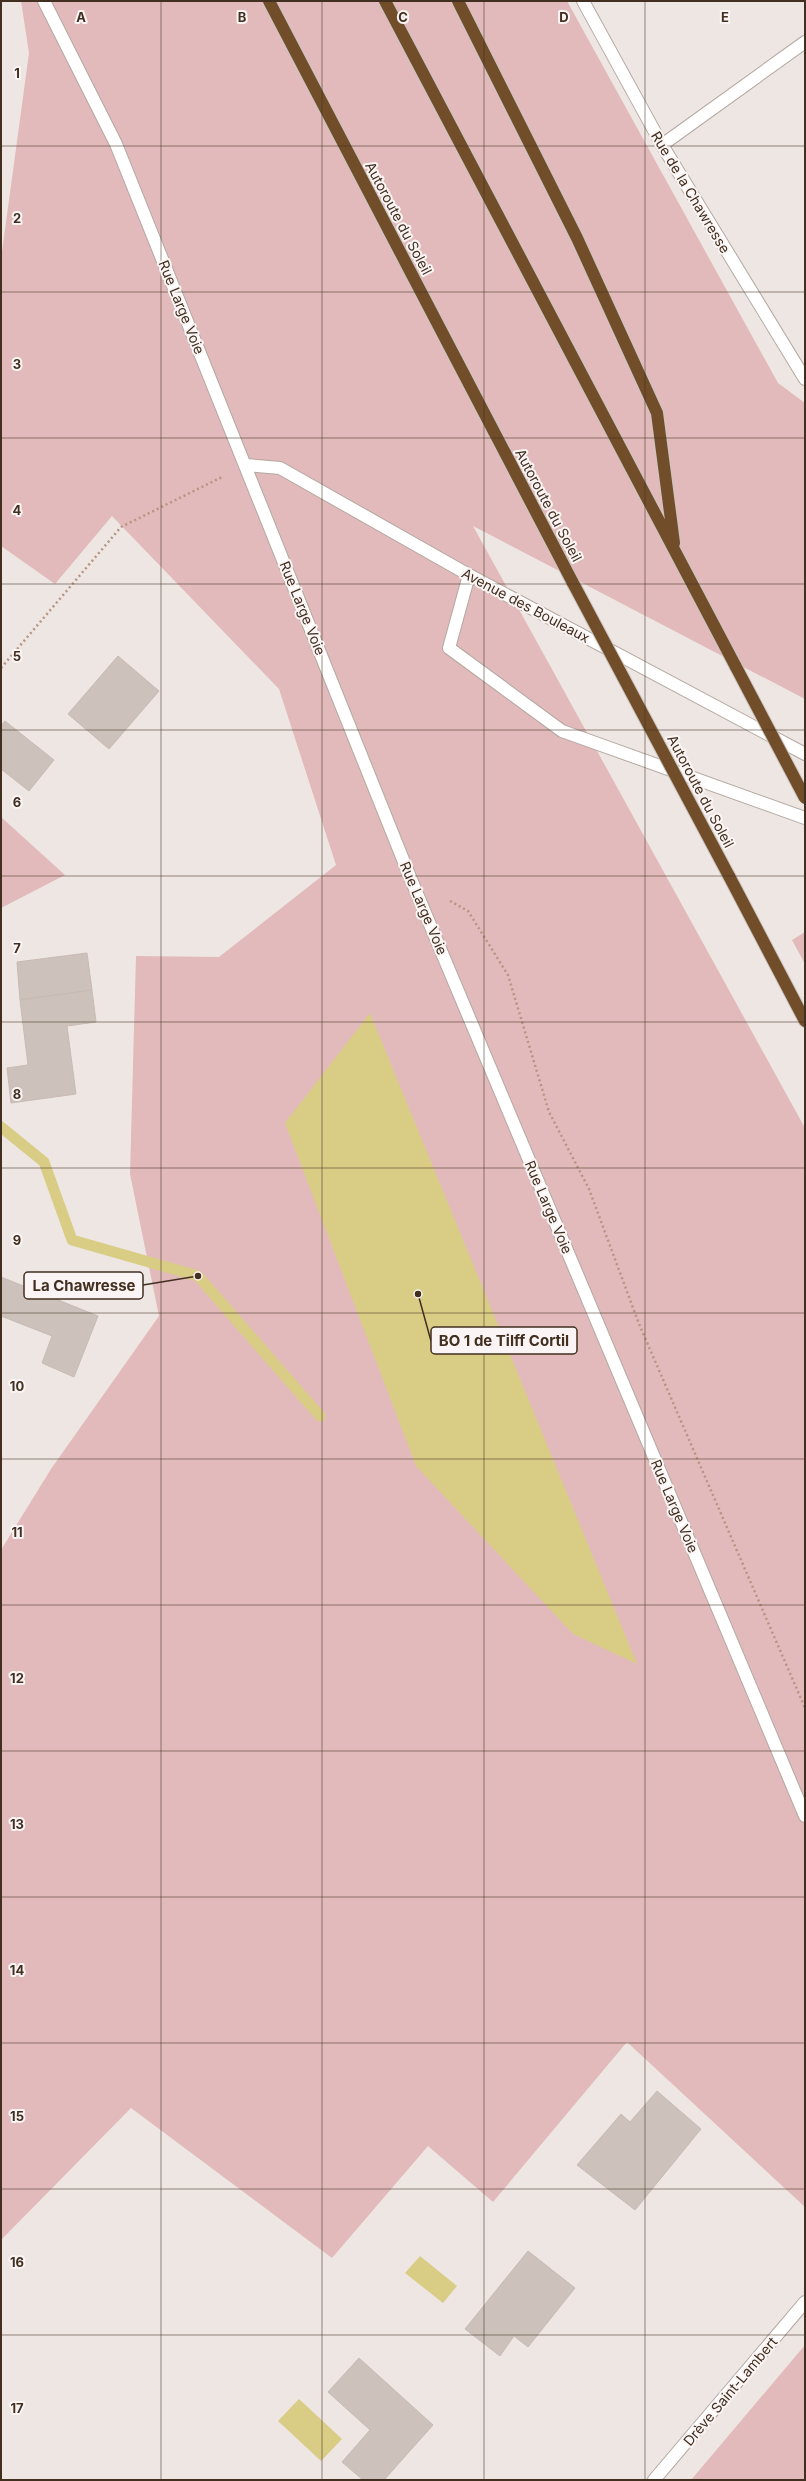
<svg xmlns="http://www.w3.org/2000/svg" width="806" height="2481" font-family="Inter,sans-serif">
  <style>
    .green { fill: #e2babb }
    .water { fill: #d9cd85 }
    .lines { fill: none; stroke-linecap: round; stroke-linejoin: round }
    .stream { stroke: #d9cd85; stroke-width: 11 }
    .building { fill: #cdc1bb; stroke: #c9bab4 }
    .service-casing { stroke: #b4a8a1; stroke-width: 14 }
    .minor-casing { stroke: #b4a8a1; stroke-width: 14 }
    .motorway-casing { stroke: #cac5c1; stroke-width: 14 }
    .path { stroke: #b69580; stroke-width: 2.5; stroke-dasharray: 2 3; stroke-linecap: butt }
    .service { stroke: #fff; stroke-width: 12 }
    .minor { stroke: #fff; stroke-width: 12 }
    .motorway { stroke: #724d29; stroke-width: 12 }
    .motorway-bridge-casing { stroke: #cac5c1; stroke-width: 14; stroke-linecap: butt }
    .motorway-bridge { stroke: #724d29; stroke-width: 12 }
    .grid { fill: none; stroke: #422f20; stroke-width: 1; stroke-opacity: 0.55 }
    .labels { text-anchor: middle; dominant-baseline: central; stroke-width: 4; stroke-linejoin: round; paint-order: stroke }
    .street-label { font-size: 14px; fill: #422f20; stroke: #faf5f4 }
    .grid-label { font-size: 13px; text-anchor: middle; font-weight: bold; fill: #422f20; stroke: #faf5f4; stroke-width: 4; stroke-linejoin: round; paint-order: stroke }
    .leader { fill: none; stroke: #422f20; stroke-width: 1.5 }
    .callout-dot { fill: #422f20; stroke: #faf5f4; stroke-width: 1.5 }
    .callout { fill: #faf5f4; stroke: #422f20; stroke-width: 1.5 }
    .callout-label { font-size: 15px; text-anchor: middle; font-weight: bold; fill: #422f20 }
  </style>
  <rect width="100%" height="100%" fill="#eee6e3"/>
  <g class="green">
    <path d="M21 1H567L778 383 805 403V699L473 526 805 1128V2207L627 2042 493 2202 428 2146 332 2258 131 2108 1 2240V1550L51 1469 159 1316 130 1174 136 956 219 957 336 865 279 689 112 516 55 584 1 546V259L29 53Z"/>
    <path d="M1 817 65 875 1 908Z"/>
    <path d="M805 932V964L792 940Z"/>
    <path d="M805 2345V2480H691Z"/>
  </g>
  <g class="water">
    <path d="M370 1013 637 1664 573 1634 416 1466 285 1123Z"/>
    <path d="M420 2256 457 2286 443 2303 405 2273Z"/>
    <path d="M299 2399 342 2439 321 2461 278 2421Z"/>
  </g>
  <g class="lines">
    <path class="stream" d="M1 1127 44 1162 72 1240 198 1276 320 1416"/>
  </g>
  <g class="building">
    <path d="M118 656 159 691 109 749 68 714Z"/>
    <path d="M5 721 54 760 29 791 1 769V726Z"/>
    <path d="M87 953 92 990 20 1000 17 962Z"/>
    <path d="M92 990 96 1022 67 1026 76 1094 11 1103 7 1068 28 1065 20 1000Z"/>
    <path d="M1 1277 98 1316 74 1377 42 1363 52 1336 1 1316Z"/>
    <path d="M657 2091 701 2129 635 2210 577 2165 621 2114 630 2122Z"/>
    <path d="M528 2251 575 2288 528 2347 514 2336 500 2356 465 2329Z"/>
    <path d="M359 2358 433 2425 384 2480H363L342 2462 370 2430 328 2392Z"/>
  </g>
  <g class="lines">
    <g class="service-casing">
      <path id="service" d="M469 575 449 648 562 731 805 818"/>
    </g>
    <g class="minor-casing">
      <g id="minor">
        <path d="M44 1 116 144 410 877 805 1816"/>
        <path d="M583 1 662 145 805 379"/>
        <path d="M662 145 805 42"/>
        <path d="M246 465 280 468 469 575 805 754"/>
        <path d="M654 2480 805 2302"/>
      </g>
    </g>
    <g class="motorway-casing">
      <g id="motorway">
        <path d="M269 1 573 583"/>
        <path d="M385 1 736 667"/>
        <path d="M458 1 577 238 657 413 674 543"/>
        <path d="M729 876 805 1021"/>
      </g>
    </g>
    <g class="path">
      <path d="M1 668 121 527 222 477"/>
      <path d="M450 901 468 911 508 975 549 1112 589 1189 639 1324 805 1708"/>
    </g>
    <use href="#service" class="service"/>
    <use href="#minor" class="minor"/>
    <use href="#motorway" class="motorway"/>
    <g class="motorway-bridge-casing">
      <g id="motorway-bridge">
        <path d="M573 583 729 876"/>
        <path d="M736 667 805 798"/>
      </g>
    </g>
    <use href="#motorway-bridge" class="motorway-bridge"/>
  </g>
  <path class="grid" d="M161 1V2480M322 1V2480M484 1V2480M645 1V2480M1 146H805M1 292H805M1 438H805M1 584H805M1 730H805M1 876H805M1 1022H805M1 1168H805M1 1313H805M1 1459H805M1 1605H805M1 1751H805M1 1897H805M1 2043H805M1 2189H805M1 2335H805"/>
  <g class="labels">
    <g class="street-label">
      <text transform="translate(691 192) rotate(59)">Rue de la Chawresse</text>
      <text transform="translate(399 218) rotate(62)">Autoroute du Soleil</text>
      <text transform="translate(182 307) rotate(68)">Rue Large Voie</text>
      <text transform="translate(549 505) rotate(62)">Autoroute du Soleil</text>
      <text transform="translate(526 605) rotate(28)">Avenue des Bouleaux</text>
      <text transform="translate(303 608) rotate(68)">Rue Large Voie</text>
      <text transform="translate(701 791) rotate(62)">Autoroute du Soleil</text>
      <text transform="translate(424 908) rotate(67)">Rue Large Voie</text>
      <text transform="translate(549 1207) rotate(67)">Rue Large Voie</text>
      <text transform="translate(675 1506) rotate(67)">Rue Large Voie</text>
      <text transform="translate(730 2391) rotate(-50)">Drève Saint-Lambert</text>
    </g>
  </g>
  <g class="grid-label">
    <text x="81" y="22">A</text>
    <text x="242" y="22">B</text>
    <text x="403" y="22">C</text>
    <text x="564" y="22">D</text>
    <text x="725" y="22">E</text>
    <text x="17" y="78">1</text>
    <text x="17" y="223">2</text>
    <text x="17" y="369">3</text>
    <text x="17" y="515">4</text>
    <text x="17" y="661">5</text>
    <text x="17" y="807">6</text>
    <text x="17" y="953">7</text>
    <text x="17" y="1099">8</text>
    <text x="17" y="1245">9</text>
    <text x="17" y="1391">10</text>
    <text x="17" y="1537">11</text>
    <text x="17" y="1683">12</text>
    <text x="17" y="1829">13</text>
    <text x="17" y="1975">14</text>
    <text x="17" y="2121">15</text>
    <text x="17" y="2267">16</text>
    <text x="17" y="2413">17</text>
  </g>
  <path class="leader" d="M198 1276L143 1285M418 1294L431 1341"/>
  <g class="callout-dot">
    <circle cx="198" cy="1276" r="4"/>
    <circle cx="418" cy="1294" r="4"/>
  </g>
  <g class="callout">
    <rect x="24" y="1272" width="119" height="27" rx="4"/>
    <rect x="431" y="1327" width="146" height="27" rx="4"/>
  </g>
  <g class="callout-label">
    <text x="84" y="1291">La Chawresse</text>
    <text x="504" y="1346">BO 1 de Tilff Cortil</text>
  </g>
  <rect width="806" height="2481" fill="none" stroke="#422f20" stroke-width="4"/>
</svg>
